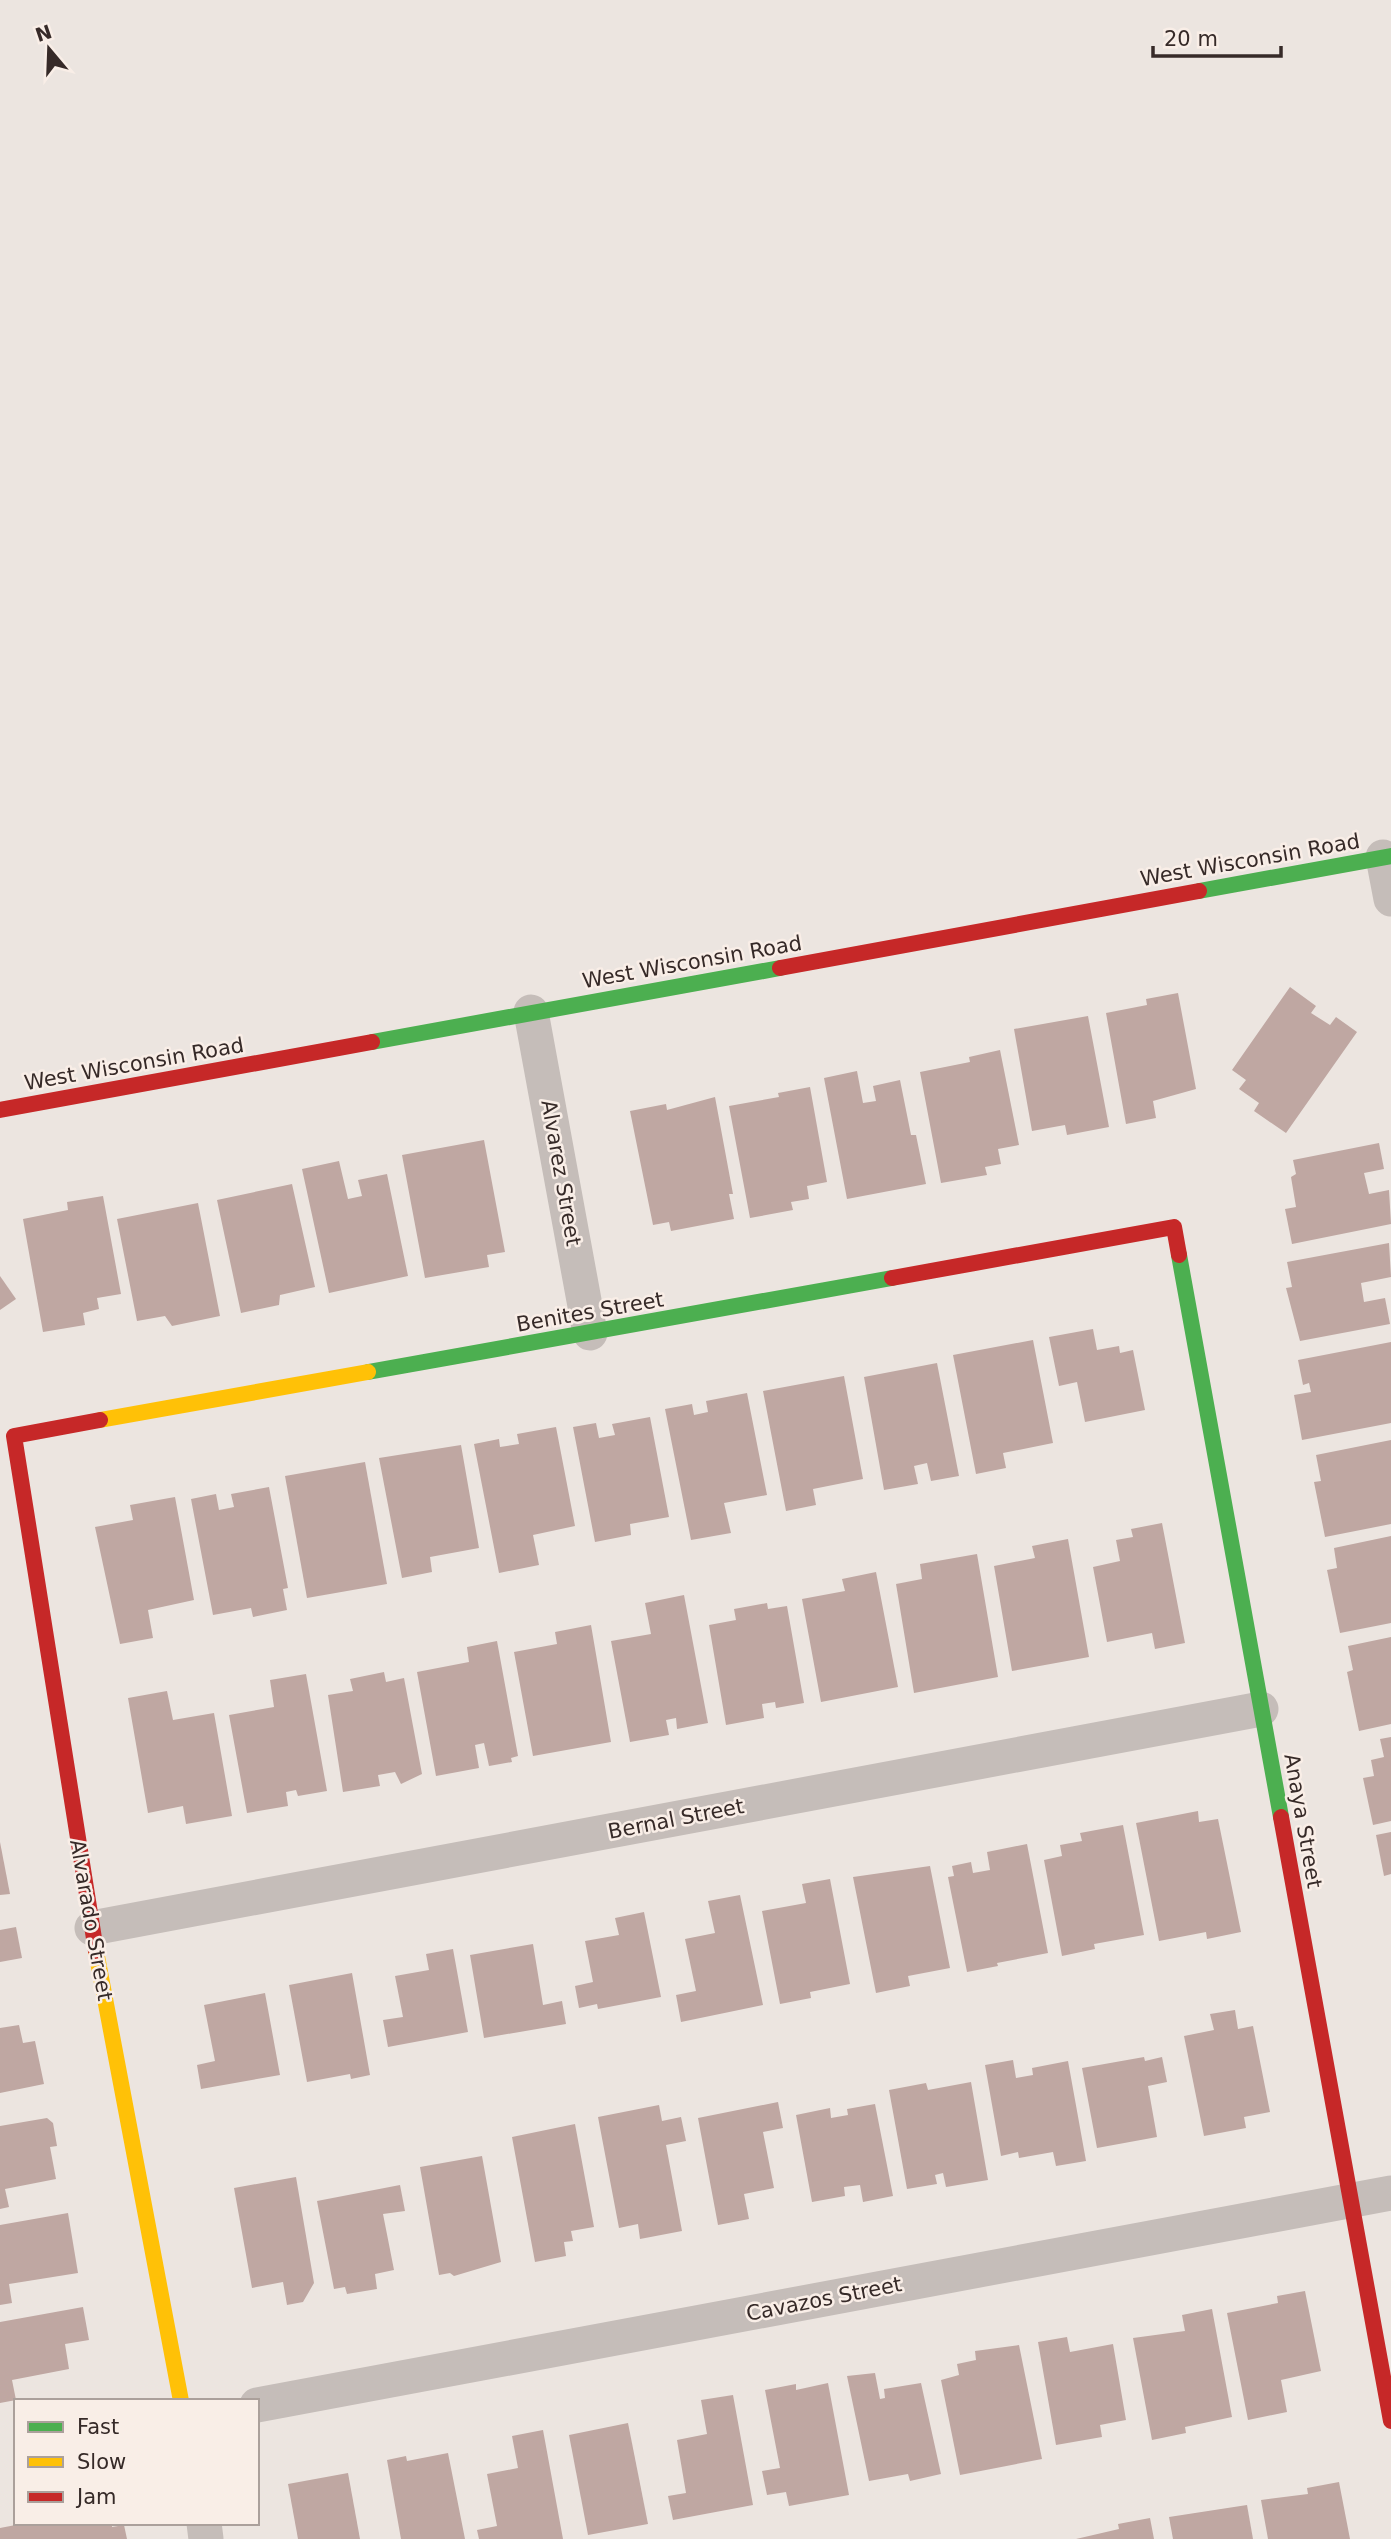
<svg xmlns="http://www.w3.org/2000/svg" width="1391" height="2539" font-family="'DejaVu Sans',sans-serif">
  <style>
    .building { fill: #bfa7a2 }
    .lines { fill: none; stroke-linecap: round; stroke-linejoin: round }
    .street { stroke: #c5bdb9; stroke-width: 35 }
    .fast { stroke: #4caf50; stroke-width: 16 }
    .slow { stroke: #ffc107; stroke-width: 16 }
    .jam { stroke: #c62828; stroke-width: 16 }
    .labels { text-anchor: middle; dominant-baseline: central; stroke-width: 5; stroke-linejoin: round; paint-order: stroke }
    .street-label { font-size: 21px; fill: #362a28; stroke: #f9eee7 }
  </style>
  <rect width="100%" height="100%" fill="#ece5e0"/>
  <g class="building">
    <path d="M1290 987 1316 1006 1311 1013 1330 1025 1336 1017 1357 1032 1286 1133 1254 1111 1259 1103 1239 1089 1246 1080 1232 1070Z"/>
    <path d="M1178 993 1196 1089 1153 1101 1156 1118 1126 1124 1106 1013 1147 1005 1146 999Z"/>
    <path d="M1088 1016 1109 1127 1067 1135 1065 1125 1032 1131 1014 1029Z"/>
    <path d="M1000 1050 1019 1145 998 1149 1001 1164 985 1167 987 1175 941 1183 920 1072 970 1062 969 1057Z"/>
    <path d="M857 1071 863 1103 876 1101 873 1086 900 1080 911 1135H916L926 1184 847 1199 824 1078Z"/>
    <path d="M810 1087 827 1182 807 1186 809 1199 791 1202 793 1210 750 1218 729 1106 779 1097 778 1093Z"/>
    <path d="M715 1097 733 1194H729L734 1219 671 1231 669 1222 653 1225 630 1111 666 1104 667 1110Z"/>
    <path d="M484 1140 505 1252 487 1255 489 1267 425 1278 402 1155Z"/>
    <path d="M1379 1143 1384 1169 1364 1173 1369 1194 1389 1190 1391 1224 1292 1244 1285 1209 1296 1207 1291 1177 1296 1174 1293 1160Z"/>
    <path d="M339 1161 348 1199 362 1196 358 1180 387 1174 408 1276 329 1293 302 1169Z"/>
    <path d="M292 1184 315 1287 280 1295 279 1305 241 1313 217 1200Z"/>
    <path d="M103 1196 121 1294 97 1298 99 1309 83 1313 85 1325 43 1332 23 1219 68 1210 67 1202Z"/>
    <path d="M198 1203 220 1316 172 1326 165 1316 137 1321 117 1219Z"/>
    <path d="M1389 1243 1391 1277 1361 1283 1364 1302 1385 1298 1390 1324 1300 1341 1286 1288 1292 1287 1287 1262Z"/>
    <path d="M0 1276 16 1299 0 1310Z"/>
    <path d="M1093 1329 1097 1350 1119 1346 1120 1353 1133 1350 1145 1410 1085 1422 1077 1382 1059 1386 1049 1337Z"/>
    <path d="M1033 1340 1053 1443 1003 1453 1006 1468 976 1474 953 1355Z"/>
    <path d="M1391 1342V1423L1302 1440 1294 1395 1311 1392 1309 1383 1303 1385 1298 1360Z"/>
    <path d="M937 1363 959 1476 931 1481 927 1463 914 1466 918 1484 884 1490 864 1377Z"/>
    <path d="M844 1376 863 1479 813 1489 816 1505 786 1511 763 1391Z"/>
    <path d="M747 1393 767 1495 724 1503 731 1533 691 1540 665 1409 692 1404 694 1415 708 1412 706 1401Z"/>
    <path d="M650 1417 669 1517 630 1524 631 1535 595 1542 573 1427 596 1423 599 1438 615 1435 612 1424Z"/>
    <path d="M556 1427 575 1526 533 1535 539 1565 499 1573 474 1444 499 1439 500 1447 519 1444 517 1434Z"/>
    <path d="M1391 1440V1524L1325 1537 1314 1482 1321 1481 1316 1455Z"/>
    <path d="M461 1445 479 1548 430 1557 432 1572 402 1578 379 1458Z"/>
    <path d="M365 1462 387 1584 307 1598 285 1476Z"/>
    <path d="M269 1487 288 1588 283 1589 287 1610 253 1617 251 1608 213 1615 191 1499 216 1494 219 1510 234 1507 231 1494Z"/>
    <path d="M175 1497 194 1600 148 1610 153 1638 120 1644 95 1527 133 1520 130 1505Z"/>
    <path d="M1162 1523 1185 1643 1155 1649 1152 1633 1107 1642 1093 1567 1120 1561 1116 1540 1133 1537 1131 1529Z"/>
    <path d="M1391 1536V1623L1340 1633 1327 1570 1337 1568 1334 1548Z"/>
    <path d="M1068 1539 1089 1657 1012 1671 994 1566 1035 1558 1032 1546Z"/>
    <path d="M977 1554 998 1677 914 1693 896 1584 922 1579 920 1564Z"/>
    <path d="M876 1572 898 1687 821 1702 802 1599 845 1591 842 1579Z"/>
    <path d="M684 1595 708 1723 677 1729 676 1718 666 1720 669 1735 630 1742 611 1641 651 1634 645 1603Z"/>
    <path d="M767 1603 768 1609 787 1606 804 1703 776 1708 775 1702 762 1704 764 1718 726 1725 709 1625 736 1620 734 1609Z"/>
    <path d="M591 1625 611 1742 533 1756 514 1652 557 1644 555 1632Z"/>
    <path d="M1391 1637V1724L1359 1731 1347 1672 1353 1670 1348 1646Z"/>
    <path d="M497 1641 518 1756 511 1758 512 1762 489 1766 484 1743 475 1745 479 1768 436 1776 417 1672 469 1662 467 1647Z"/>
    <path d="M384 1672 386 1682 404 1678 422 1774 401 1784 395 1772 378 1775 380 1786 343 1792 328 1695 353 1691 350 1679Z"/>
    <path d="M306 1674 327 1791 298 1796 296 1790 286 1792 288 1806 247 1813 229 1715 274 1707 270 1680Z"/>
    <path d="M167 1691 173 1720 214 1713 232 1816 186 1824 183 1806 148 1813 128 1698Z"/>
    <path d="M1391 1737V1821L1373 1825 1363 1778 1374 1776 1371 1760 1384 1757 1380 1739Z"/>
    <path d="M1198 1811 1199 1822 1218 1819 1241 1932 1207 1939 1206 1932 1159 1941 1136 1823Z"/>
    <path d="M1123 1825 1144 1935 1094 1944 1095 1949 1062 1956 1044 1860 1062 1856 1060 1845 1082 1841 1080 1833Z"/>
    <path d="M1391 1832V1874L1384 1876 1376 1835Z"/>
    <path d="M0 1842 10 1894 0 1895Z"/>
    <path d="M1027 1844 1048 1953 997 1963 998 1966 967 1972 948 1877 954 1876 952 1866 971 1862 973 1873 990 1870 987 1852Z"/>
    <path d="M930 1866 950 1968 908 1976 910 1986 876 1993 853 1877Z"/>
    <path d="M830 1879 850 1984 810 1992 811 1998 780 2004 762 1911 806 1903 802 1884Z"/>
    <path d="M740 1895 763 2005 681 2022 676 1995 696 1991 685 1939 715 1933 708 1901Z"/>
    <path d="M644 1912 661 1997 598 2009 597 2004 579 2008 575 1986 593 1982 585 1941 619 1935 615 1918Z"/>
    <path d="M16 1927 22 1958 0 1962V1930Z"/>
    <path d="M533 1944 543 2005 562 2001 566 2024 484 2038 470 1955Z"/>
    <path d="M453 1949 468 2032 388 2047 383 2020 403 2017 395 1976 429 1970 426 1954Z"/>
    <path d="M352 1973 370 2075 351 2079 350 2074 307 2082 289 1985Z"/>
    <path d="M265 1993 280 2075 201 2089 197 2065 215 2061 204 2005Z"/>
    <path d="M1235 2010 1238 2029 1253 2026 1270 2112 1244 2117 1246 2128 1204 2136 1184 2036 1214 2030 1210 2014Z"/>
    <path d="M19 2025 23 2043 35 2041 44 2084 0 2093V2028Z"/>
    <path d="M1144 2057 1145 2061 1162 2057 1167 2082 1148 2086 1157 2137 1097 2148 1082 2068Z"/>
    <path d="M1013 2060 1016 2078 1033 2075 1032 2068 1068 2061 1086 2161 1056 2166 1053 2152 1019 2158 1018 2152 1001 2156 985 2065Z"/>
    <path d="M971 2082 988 2180 946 2187 943 2173 935 2175 937 2184 907 2189 889 2090 926 2083 928 2090Z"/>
    <path d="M778 2102 783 2128 763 2132 774 2188 744 2194 749 2219 718 2225 698 2118Z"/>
    <path d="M875 2104 893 2196 863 2202 860 2185 844 2187 845 2196 812 2202 796 2115 830 2108 831 2118 848 2115 847 2109Z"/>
    <path d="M659 2105 662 2121 681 2117 686 2141 666 2145 682 2231 640 2239 638 2224 619 2228 598 2117Z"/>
    <path d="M47 2118 53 2123 57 2146 50 2147 56 2179 5 2189 9 2207 0 2209V2126Z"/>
    <path d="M575 2124 594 2227 571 2231 573 2241 564 2242 566 2256 535 2262 512 2137Z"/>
    <path d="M482 2156 501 2262 454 2276 450 2273 439 2275 420 2167Z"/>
    <path d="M296 2177 314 2283 303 2302 287 2305 283 2282 252 2288 234 2188Z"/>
    <path d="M400 2185 405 2211 383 2214 394 2270 375 2274 377 2289 347 2294 345 2287 334 2289 317 2201Z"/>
    <path d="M68 2213 78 2273 9 2284 12 2303 0 2305V2225Z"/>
    <path d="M1305 2291 1321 2371 1281 2380 1287 2412 1248 2420 1227 2313 1278 2303 1277 2296Z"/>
    <path d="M83 2307 89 2340 65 2344 69 2369 12 2380 16 2400 0 2403V2322Z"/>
    <path d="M1212 2309 1232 2417 1185 2427 1186 2433 1152 2440 1133 2338 1185 2331 1182 2315Z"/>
    <path d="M1067 2337 1070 2352 1113 2344 1126 2420 1100 2425 1102 2437 1056 2445 1038 2342Z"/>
    <path d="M1019 2345 1042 2459 960 2475 941 2380 959 2375 957 2364 976 2360 975 2351Z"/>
    <path d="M875 2373 880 2399 885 2398 884 2389 921 2383 941 2474 910 2481 908 2474 869 2481 847 2376Z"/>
    <path d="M828 2383 849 2495 789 2506 786 2492 767 2495 762 2471 780 2468 765 2390 796 2384V2390Z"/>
    <path d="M733 2395 753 2505 673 2520 668 2496 686 2493 677 2440 707 2434 701 2400Z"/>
    <path d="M628 2423 648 2524 588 2535 569 2435Z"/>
    <path d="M543 2430 563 2539H479L477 2530 497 2526 487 2474 518 2468 512 2436Z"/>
    <path d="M448 2453 465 2539H401L387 2460 406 2456 407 2461Z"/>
    <path d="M348 2473 360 2539H298L288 2484Z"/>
    <path d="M1339 2482 1350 2539H1268L1261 2500 1308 2494 1307 2488Z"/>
    <path d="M1247 2505 1253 2539H1173L1169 2517Z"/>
    <path d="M1150 2518 1154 2539H1076L1119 2529 1118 2524Z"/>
    <path d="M26 2523H112V2527L124 2525 127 2539H0V2528Z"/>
  </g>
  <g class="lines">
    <g class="street">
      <path d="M1383 857 1391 899"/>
      <path d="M531 1012 590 1333"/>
      <path d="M92 1928 1261 1709"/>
      <path d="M257 2405 1391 2193"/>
      <path d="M204 2523 206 2539"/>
    </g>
    <g class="fast">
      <path d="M1199 891 1391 856"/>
      <path d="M372 1042 780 968"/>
      <path d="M1179 1255 1281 1817"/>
      <path d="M368 1372 892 1278"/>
    </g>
    <g class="slow">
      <path d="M100 1420 368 1372"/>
      <path d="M96 1951 181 2401"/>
    </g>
    <g class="jam">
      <path d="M780 968 1199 891"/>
      <path d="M0 1110 372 1042"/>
      <path d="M892 1278 1174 1227 1179 1255"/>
      <path d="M1281 1817 1391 2421"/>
      <path d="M96 1951 14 1436 100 1420"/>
    </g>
  </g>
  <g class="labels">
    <g class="street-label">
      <text transform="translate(1250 860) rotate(-10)">West Wisconsin Road</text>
      <text transform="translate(692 962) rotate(-10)">West Wisconsin Road</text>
      <text transform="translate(134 1064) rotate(-10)">West Wisconsin Road</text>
      <text transform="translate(561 1173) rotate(80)">Alvarez Street</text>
      <text transform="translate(590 1312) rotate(-10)">Benites Street</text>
      <text transform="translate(676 1819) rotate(-11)">Bernal Street</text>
      <text transform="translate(1303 1821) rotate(80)">Anaya Street</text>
      <text transform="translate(91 1920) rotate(80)">Alvarado Street</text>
      <text transform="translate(824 2299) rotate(-11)">Cavazos Street</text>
    </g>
  </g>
  <rect x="14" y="2399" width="245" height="126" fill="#f9eee7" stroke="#aba09b" stroke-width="2"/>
  <rect x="28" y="2422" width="35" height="10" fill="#4caf50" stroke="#aba09b" stroke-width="2"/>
  <text x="77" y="2434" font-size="21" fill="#362a28">Fast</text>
  <rect x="28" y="2457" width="35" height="10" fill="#ffc107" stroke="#aba09b" stroke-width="2"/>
  <text x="77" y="2469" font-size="21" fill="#362a28">Slow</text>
  <rect x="28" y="2492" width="35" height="10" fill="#c62828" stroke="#aba09b" stroke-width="2"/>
  <text x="77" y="2504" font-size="21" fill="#362a28">Jam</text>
  <g transform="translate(49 49) rotate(341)" stroke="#f9eee7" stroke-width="5" paint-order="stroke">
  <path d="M0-5L12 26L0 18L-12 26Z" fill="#362a28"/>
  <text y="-10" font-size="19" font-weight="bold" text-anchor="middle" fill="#362a28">N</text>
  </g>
  <path d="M1153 46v10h128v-10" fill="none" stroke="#362a28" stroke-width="3.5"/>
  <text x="1164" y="46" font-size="21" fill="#362a28" stroke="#f9eee7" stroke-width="5" paint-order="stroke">20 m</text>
</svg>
